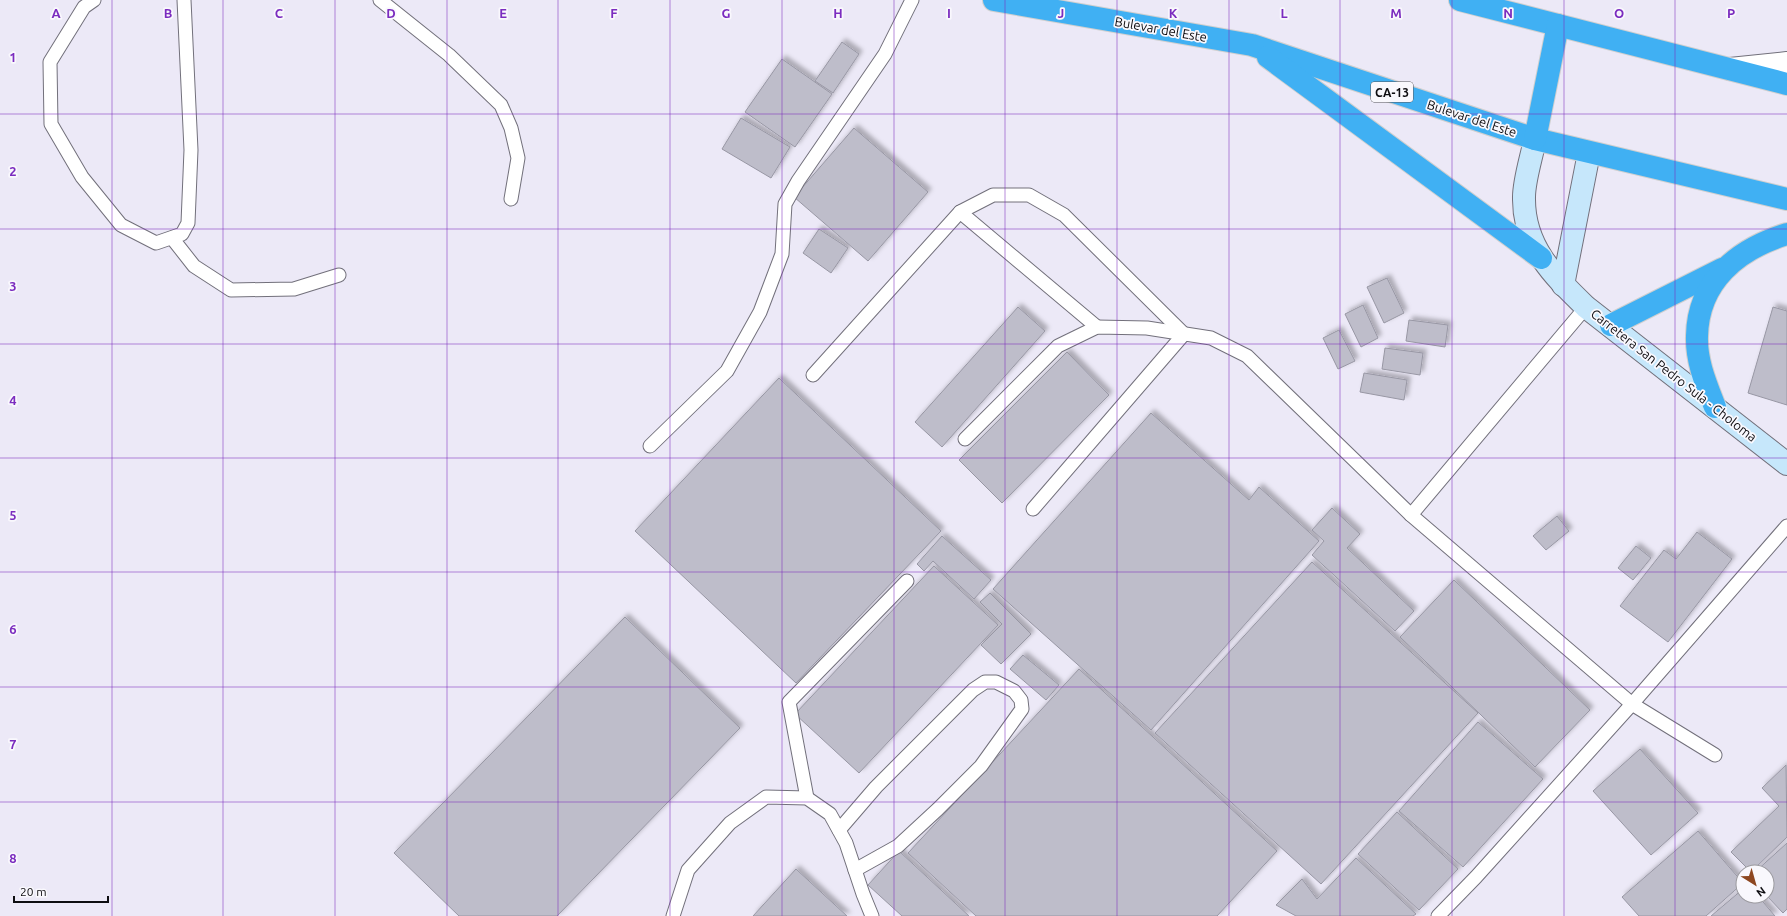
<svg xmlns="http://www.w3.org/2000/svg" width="1787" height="916" font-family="Ubuntu,sans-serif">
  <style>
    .building { fill: #bebdca; stroke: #9897a4; filter: url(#shadow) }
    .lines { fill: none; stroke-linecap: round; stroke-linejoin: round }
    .lane-casing { stroke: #72707b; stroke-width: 15 }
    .street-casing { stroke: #72707b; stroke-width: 24 }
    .secondary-casing { stroke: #72707b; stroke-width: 24 }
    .highway-casing { stroke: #cfcfcf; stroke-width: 24 }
    .lane { stroke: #fff; stroke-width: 13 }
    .street { stroke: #fff; stroke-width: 22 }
    .secondary { stroke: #c6e7fb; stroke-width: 22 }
    .highway { stroke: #40b0f3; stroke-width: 22 }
    .grid { fill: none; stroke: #7b2cbf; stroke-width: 1; stroke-opacity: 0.55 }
    .labels { text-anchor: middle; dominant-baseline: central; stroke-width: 3.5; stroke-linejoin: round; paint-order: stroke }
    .shield { fill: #f9f8fd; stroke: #545458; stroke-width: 1 }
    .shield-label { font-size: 12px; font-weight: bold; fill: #0e0d11 }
    .street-label { font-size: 13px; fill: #0e0d11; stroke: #f9f8fd }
    .grid-label { font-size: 13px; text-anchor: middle; font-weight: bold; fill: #7b2cbf; stroke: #f9f8fd; stroke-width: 3.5; stroke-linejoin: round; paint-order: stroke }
  </style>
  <defs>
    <filter id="shadow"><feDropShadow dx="3.5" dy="-3.5" stdDeviation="2" flood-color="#0004"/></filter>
  </defs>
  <rect width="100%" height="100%" fill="#ece9f7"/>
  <g class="building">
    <path d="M842 42 859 54 833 93 815 81Z"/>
    <path d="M782 59 832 94 795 147 745 112Z"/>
    <path d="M741 118 790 147 771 178 722 149Z"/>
    <path d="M854 128 928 192 868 261 794 197Z"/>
    <path d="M819 229 848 248 831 273 803 253Z"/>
    <path d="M1387 278 1404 313 1384 323 1367 287Z"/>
    <path d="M1363 305 1378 338 1361 347 1345 314Z"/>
    <path d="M1018 307 1045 331 942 447 915 422Z"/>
    <path d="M1773 307 1787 311V405L1748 393Z"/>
    <path d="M1409 320 1448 325 1445 347 1406 341Z"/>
    <path d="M1339 330 1355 361 1338 369 1323 338Z"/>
    <path d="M1385 348 1423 353 1420 375 1382 369Z"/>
    <path d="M1067 352 1109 395 1002 503 959 460Z"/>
    <path d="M1364 373 1407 380 1404 400 1360 392Z"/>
    <path d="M779 378 941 531 796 683 635 531Z"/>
    <path d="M1151 413 1249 500 1259 487 1319 541 1151 730 993 589Z"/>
    <path d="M1332 508 1360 534 1347 548 1414 611 1395 631 1312 555 1324 541 1312 530Z"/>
    <path d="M1557 516 1569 531 1546 550 1533 536Z"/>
    <path d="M1697 532 1732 559 1668 642 1620 606 1664 550 1676 559Z"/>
    <path d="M942 536 991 580 974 599 933 561 924 571 917 564Z"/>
    <path d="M1636 546 1651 558 1633 580 1618 568Z"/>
    <path d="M1312 562 1478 713 1321 884 1155 733Z"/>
    <path d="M934 566 998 625 859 773 795 714Z"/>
    <path d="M1454 580 1590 710 1535 767 1400 637Z"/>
    <path d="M990 593 1031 634 1001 664 981 645 1002 624 980 602Z"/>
    <path d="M625 617 740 728 557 916H459L394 853Z"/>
    <path d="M1023 655 1059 685 1046 700 1010 669Z"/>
    <path d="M1079 669 1277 851 1217 916H976L908 853Z"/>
    <path d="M1478 722 1543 779 1463 867 1399 811Z"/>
    <path d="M1640 749 1698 813 1651 855 1593 791Z"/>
    <path d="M1786 765 1787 837 1751 872 1731 852 1779 806 1762 788Z"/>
    <path d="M1397 812 1458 869 1419 910 1358 854Z"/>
    <path d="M1698 831 1743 883 1706 916H1639L1622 897Z"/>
    <path d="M1787 843V909L1783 913 1767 896V872H1755Z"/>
    <path d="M899 851 969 916H902L868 885Z"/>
    <path d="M1356 858 1416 914 1413 916H1296L1276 905 1302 879 1317 899Z"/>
    <path d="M796 869 847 916H753Z"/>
    <path d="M1743 889V896H1758L1775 916H1711Z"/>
  </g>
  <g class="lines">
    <g class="lane-casing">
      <g id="lane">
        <path d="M94 0 84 7 50 62 51 124 82 177 121 225 156 243 182 234 188 223 191 150 184 0"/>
        <path d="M380 0 449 55 501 105 511 128 518 158 511 199"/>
        <path d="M960 212 1097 327"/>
        <path d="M172 238 194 266 231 290 294 289 339 275"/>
        <path d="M813 375 960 212 993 195H1029L1064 215 1184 334 1033 509"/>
        <path d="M965 439 1058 346 1097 327 1147 328 1211 338 1247 356 1411 515 1632 704 1715 755"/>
        <path d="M650 446 727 371 760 312 782 254 785 204 798 181 885 54 912 0"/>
        <path d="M1411 515 1586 307"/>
        <path d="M807 798 789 702 907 581"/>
        <path d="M839 830 876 787 973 690 985 682H996L1014 691 1021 700 1022 709 981 766 938 809 898 846 855 870"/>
        <path d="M673 916 688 870 730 823 766 797 807 798 830 814 846 843 863 894 872 916"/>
        <path d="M1438 916 1476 877 1632 704 1787 526"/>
      </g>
    </g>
    <g class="street-casing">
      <path id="street" d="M1730 69 1787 63"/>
    </g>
    <g class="secondary-casing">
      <g id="secondary">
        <path d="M1535 139C1532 156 1524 180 1524 197 1523 246 1553 275 1586 307L1787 464"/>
        <path d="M1563 285 1589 153"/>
      </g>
    </g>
    <g class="highway-casing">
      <g id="highway">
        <path d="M994 0 1252 45 1535 139 1787 199"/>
        <path d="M1460 0 1787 84"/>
        <path d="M1268 57 1541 258"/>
        <path d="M1535 139 1558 25"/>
        <path d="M1611 325 1722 269"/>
        <path d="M1715 407C1706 384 1696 361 1697 336 1698 281 1738 249 1787 234"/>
      </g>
    </g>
    <use href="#lane" class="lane"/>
    <use href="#street" class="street"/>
    <use href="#secondary" class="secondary"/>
    <use href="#highway" class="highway"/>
  </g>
  <path class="grid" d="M112 0V916M223 0V916M335 0V916M447 0V916M558 0V916M670 0V916M782 0V916M894 0V916M1005 0V916M1117 0V916M1229 0V916M1340 0V916M1452 0V916M1564 0V916M1675 0V916M0 114H1787M0 229H1787M0 344H1787M0 458H1787M0 572H1787M0 687H1787M0 802H1787"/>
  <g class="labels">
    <rect class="shield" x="1371" y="82" width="42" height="20" rx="3"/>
    <g class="shield-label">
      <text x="1392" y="92">CA-13</text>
    </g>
    <g class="street-label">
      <text transform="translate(1161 29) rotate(10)">Bulevar del Este</text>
      <text transform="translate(1472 118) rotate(18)">Bulevar del Este</text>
      <text transform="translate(1674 375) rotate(38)">Carretera San Pedro Sula - Choloma</text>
    </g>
  </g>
  <g class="grid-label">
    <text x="56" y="18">A</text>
    <text x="168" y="18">B</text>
    <text x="279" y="18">C</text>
    <text x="391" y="18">D</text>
    <text x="503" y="18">E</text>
    <text x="614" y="18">F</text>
    <text x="726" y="18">G</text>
    <text x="838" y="18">H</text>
    <text x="949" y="18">I</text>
    <text x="1061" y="18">J</text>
    <text x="1173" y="18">K</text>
    <text x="1284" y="18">L</text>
    <text x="1396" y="18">M</text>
    <text x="1508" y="18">N</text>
    <text x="1619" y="18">O</text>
    <text x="1731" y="18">P</text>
    <text x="13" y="62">1</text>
    <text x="13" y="176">2</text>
    <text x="13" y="291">3</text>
    <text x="13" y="405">4</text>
    <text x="13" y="520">5</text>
    <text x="13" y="634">6</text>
    <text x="13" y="749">7</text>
    <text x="13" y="863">8</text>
  </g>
  <g transform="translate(1755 884) rotate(143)"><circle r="19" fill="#f9f8fd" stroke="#9b9a9f"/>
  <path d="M0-3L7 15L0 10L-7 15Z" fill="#8d4721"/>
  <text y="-6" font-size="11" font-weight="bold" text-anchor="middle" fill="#0e0d11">N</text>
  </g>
  <path d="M14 896v6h94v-6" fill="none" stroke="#0e0d11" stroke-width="2"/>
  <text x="20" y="896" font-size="12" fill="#0e0d11" stroke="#f9f8fd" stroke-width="3" paint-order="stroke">20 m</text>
</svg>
